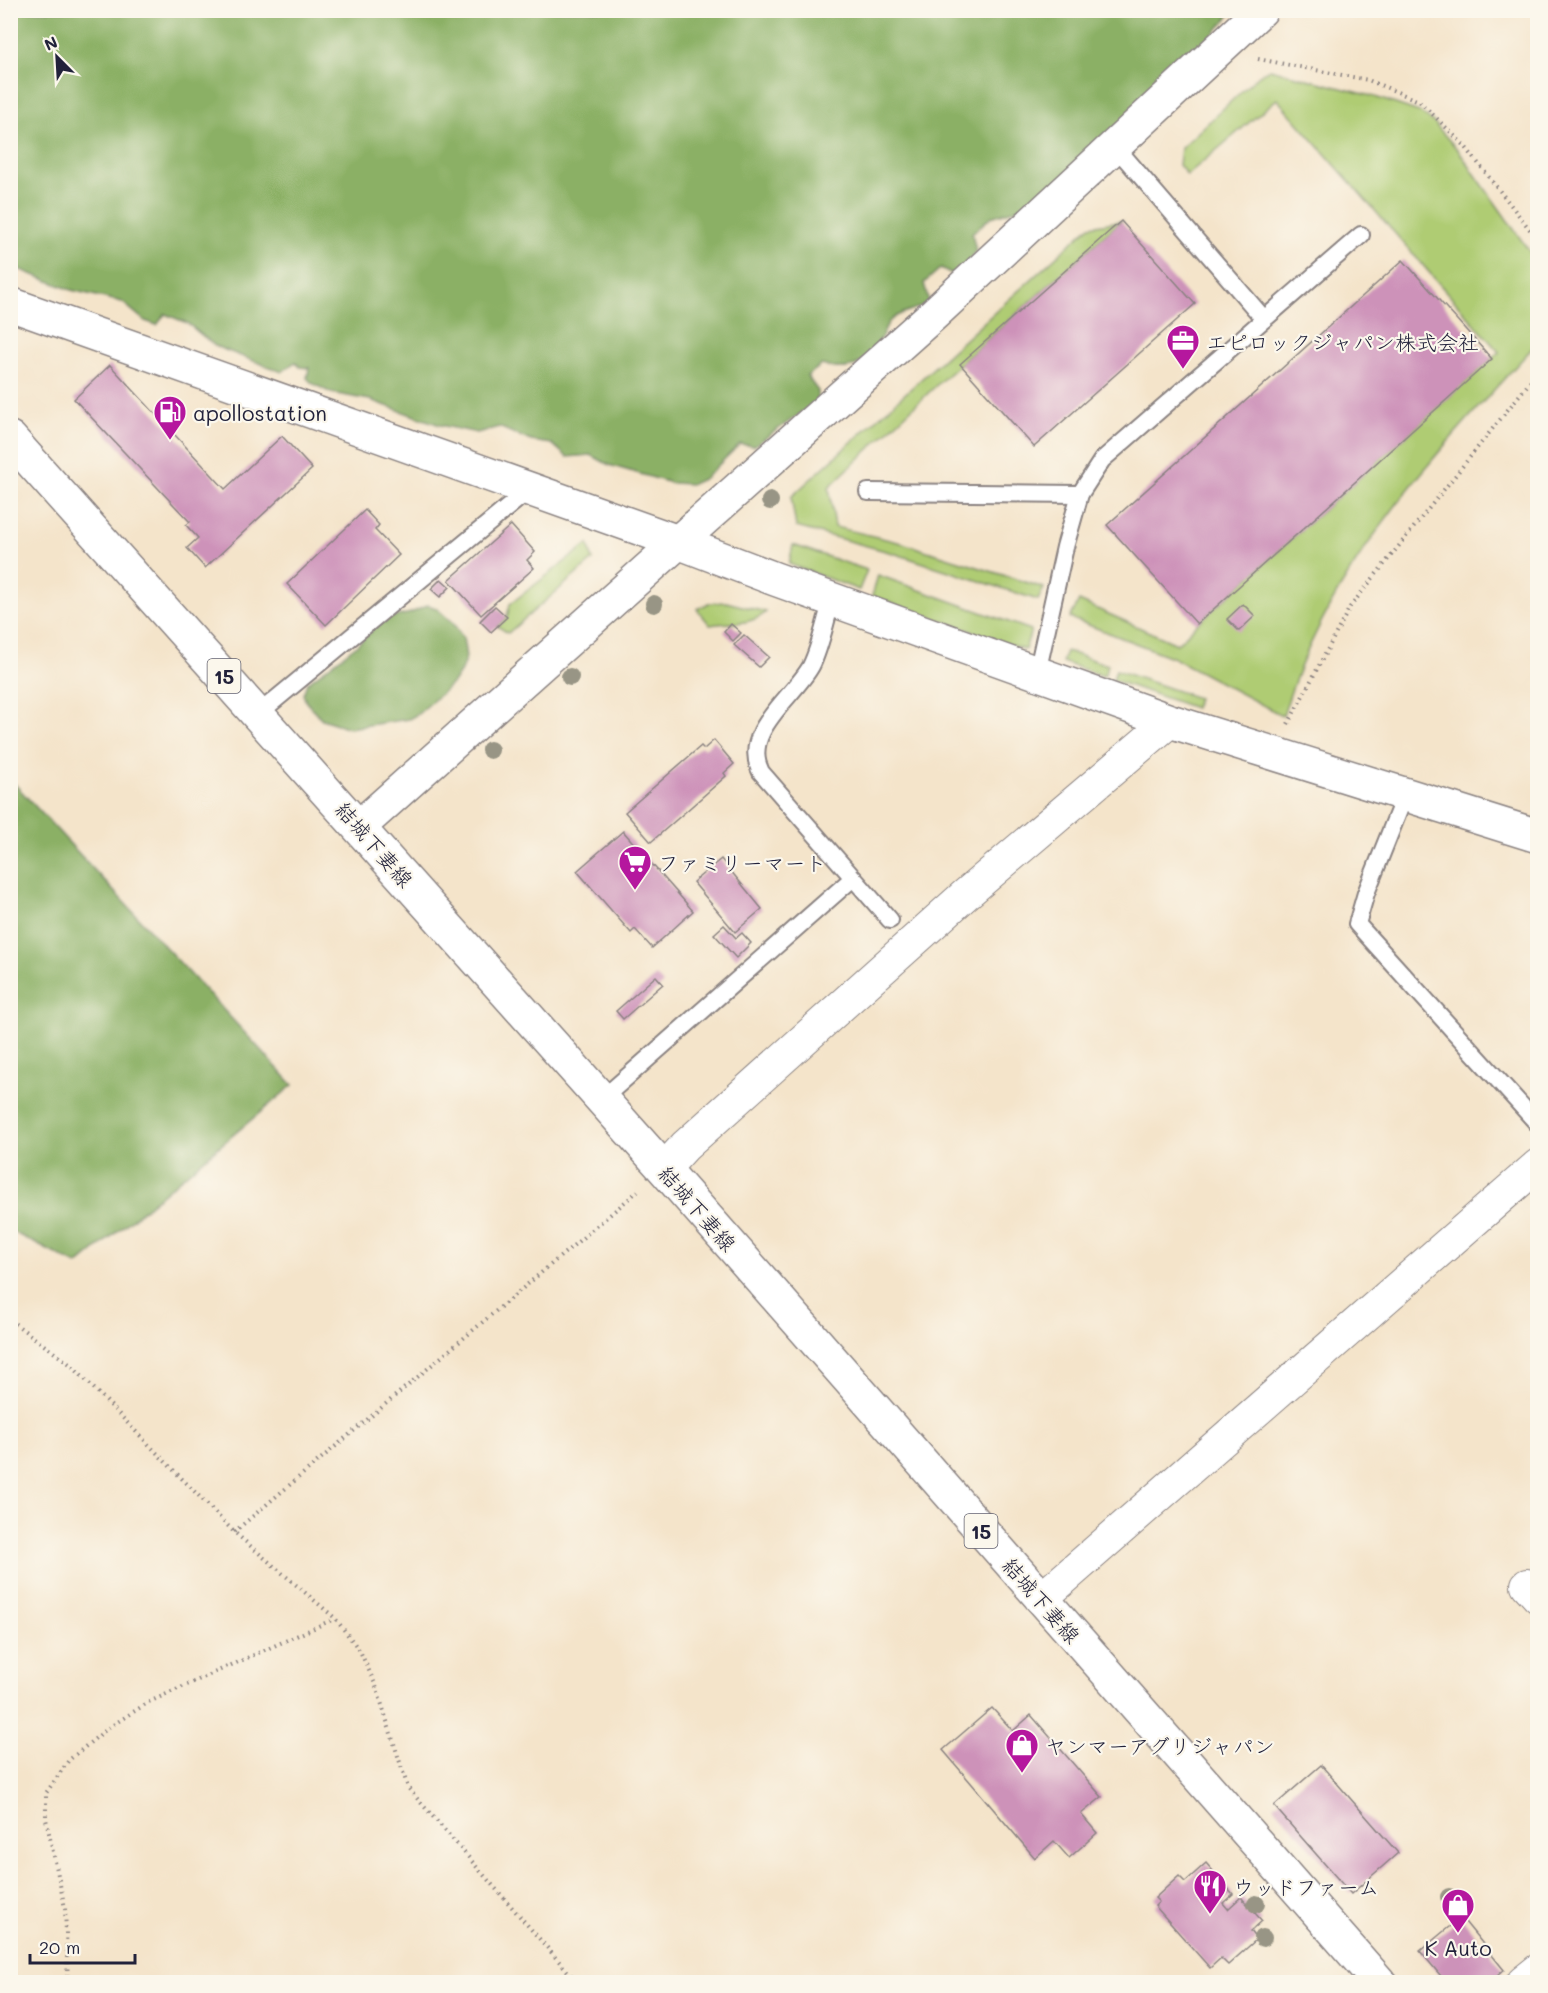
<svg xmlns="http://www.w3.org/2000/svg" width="1548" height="1993" font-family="Mali,'Klee One',sans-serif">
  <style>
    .green { fill: #afcc73; stroke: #687757; stroke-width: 1.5 }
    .forest { fill: #8bb065; stroke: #566950; stroke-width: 1.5 }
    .building { fill: #cd92b9 }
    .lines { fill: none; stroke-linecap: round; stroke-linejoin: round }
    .service-casing { stroke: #8b8382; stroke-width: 20 }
    .minor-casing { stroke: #8b8382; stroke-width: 34 }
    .tertiary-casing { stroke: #8b8382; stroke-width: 36 }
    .primary-casing { stroke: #8b8382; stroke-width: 36 }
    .path { stroke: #8b8382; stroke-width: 4; stroke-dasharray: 1.5 4.5; stroke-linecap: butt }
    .service { stroke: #fff; stroke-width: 16 }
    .minor { stroke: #fff; stroke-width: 32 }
    .tertiary { stroke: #fff; stroke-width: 33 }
    .primary { stroke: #fff; stroke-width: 33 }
    .tree { fill: #989585 }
    .labels { text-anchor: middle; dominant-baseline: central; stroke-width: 4.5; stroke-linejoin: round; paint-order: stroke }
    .shield { fill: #fbf7ec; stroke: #636270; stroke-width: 1.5 }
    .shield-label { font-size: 20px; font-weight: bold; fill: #22223b }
    .poi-label { font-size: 21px; fill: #22223b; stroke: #fbf7ec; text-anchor: start }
    .street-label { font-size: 21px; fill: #22223b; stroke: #fbf7ec }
  </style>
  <rect width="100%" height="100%" fill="#fbf7ec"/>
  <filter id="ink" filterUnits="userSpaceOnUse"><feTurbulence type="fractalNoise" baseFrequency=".0167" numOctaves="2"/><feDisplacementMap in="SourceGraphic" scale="12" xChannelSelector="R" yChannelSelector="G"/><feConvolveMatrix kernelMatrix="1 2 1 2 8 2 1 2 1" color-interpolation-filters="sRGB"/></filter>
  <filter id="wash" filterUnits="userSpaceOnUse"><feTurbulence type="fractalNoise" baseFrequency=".008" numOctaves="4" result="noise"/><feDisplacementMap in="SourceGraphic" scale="24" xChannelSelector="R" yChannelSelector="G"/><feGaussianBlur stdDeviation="1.35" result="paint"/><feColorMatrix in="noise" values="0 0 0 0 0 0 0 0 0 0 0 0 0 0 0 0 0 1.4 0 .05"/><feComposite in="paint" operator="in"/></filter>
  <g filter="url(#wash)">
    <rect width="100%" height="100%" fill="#f4e4ca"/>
    <g class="green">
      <path d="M1270 69 1375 97 1419 112 1433 122 1458 150 1537 262V343C1435 454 1327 568 1283 716L1174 658 1070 618 1079 601 1177 644 1197 624 1499 352 1277 99 1187 175 1179 165 1181 148 1259 75Z"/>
      <path d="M1121 221 942 380 829 487 835 527 902 543 1044 588 1038 600 893 553 796 527 791 497 1090 226Z"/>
      <path d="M588 544 593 560 508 633 497 626 507 617 510 604Z"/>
      <path d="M793 545 867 570 859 590 789 564Z"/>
      <path d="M878 575 1031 630 1025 650 872 596Z"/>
      <path d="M726 602 766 612C750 627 729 621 710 625L697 609 709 603Z"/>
      <path d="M1066 651 1108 665 1104 676 1062 662Z"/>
      <path d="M1116 670 1198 698 1195 708 1113 680Z"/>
    </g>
    <g class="forest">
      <path d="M1234 10 1201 49 1185 52 1147 99 1110 136 1094 143 1077 167 1039 202 991 217 972 233 976 251 967 264 952 274 941 268 924 283 929 302C917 311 902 310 891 320 886 324 885 330 882 336 868 362 852 375 822 365L807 376 818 391V401L754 446 740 444 705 478 692 484 671 483 609 465 591 455 567 457 552 444 531 441 499 427 477 433 440 425 370 400 331 393 312 383 307 378 309 368 300 367 295 362 282 372 215 346 187 323 165 314 157 325 145 321 122 302 71 290 11 266 10 11Z"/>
      <path d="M428 605 436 608 453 623 463 638 466 657 461 671 453 683 418 714 409 719 349 728 322 719 306 702 303 694 307 683 357 645 376 626 389 618 411 613Z"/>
      <path d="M11 780 293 1085 77 1265 11 1231Z"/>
    </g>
    <g id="blocks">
      <g class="building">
        <path d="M1121 221 1195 304 1034 447 960 364Z"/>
        <path d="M1403 260 1492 359 1197 624 1107 525Z"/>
        <path d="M110 365 225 489 282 436 312 469 205 568 187 548 198 538 186 525 190 522 74 399Z"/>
        <path d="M365 510 379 525 375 530 399 555 326 625 287 584Z"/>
        <path d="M511 525 535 552 527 560 534 568 481 615 449 580Z"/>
        <path d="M441 579 450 587 440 597 431 589Z"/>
        <path d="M1243 604 1255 616 1239 631 1227 619Z"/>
        <path d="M495 606 507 617 491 632 480 621Z"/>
        <path d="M731 624 741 633 733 641 724 632Z"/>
        <path d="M744 635 769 657 759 667 734 645Z"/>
        <path d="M714 740 734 764 724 773 726 776 651 842 625 812 701 746 704 749Z"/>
        <path d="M623 831 693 911 652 948 635 929 631 933 577 871Z"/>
        <path d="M721 859 762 909 735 932 693 882Z"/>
        <path d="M724 925 736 938 742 933 751 943 736 958 714 934Z"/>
        <path d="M656 976 663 984 623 1019 616 1011Z"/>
        <path d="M992 1708 1013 1731 1031 1715 1102 1797 1081 1814 1097 1833 1069 1858 1054 1841 1035 1858 943 1750Z"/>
        <path d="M1321 1765 1398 1853 1351 1894 1274 1806Z"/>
        <path d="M1206 1863 1233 1894 1223 1903 1228 1909 1241 1897 1262 1921 1251 1931 1257 1939 1228 1965 1221 1958 1210 1968 1155 1906 1159 1902 1155 1898 1179 1876 1185 1882Z"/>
        <path d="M1461 1917 1504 1970 1490 1982H1446L1420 1951Z"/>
      </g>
    </g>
  </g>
  <g filter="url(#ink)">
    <use href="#blocks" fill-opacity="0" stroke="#8b8382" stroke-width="1.5"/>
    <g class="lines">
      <g class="service-casing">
        <g id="service">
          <path d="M1114 145 1264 319"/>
          <path d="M868 492 1080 494"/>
          <path d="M832 600C825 621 821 646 811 666 794 697 740 732 761 772L890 920"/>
          <path d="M1037 673 1065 547 1080 494 1102 460 1361 235"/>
          <path d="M258 714 530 489"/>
          <path d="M1405 795 1366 893 1357 924 1538 1124"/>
          <path d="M602 1099 853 878"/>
        </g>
      </g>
      <g class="minor-casing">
        <g id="minor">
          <path d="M664 1169 685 1146 965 895 1170 721"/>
          <path d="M1527 1585 1538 1597"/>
          <path d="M1041 1599 1538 1165"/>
          <path d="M1523 1982 1538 1970"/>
        </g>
      </g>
      <g class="tertiary-casing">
        <g id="tertiary">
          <path d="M10 304 678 542 775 579 1170 721 1538 836"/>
          <path d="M360 826 934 314 1261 10"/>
        </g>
      </g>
      <g class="primary-casing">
        <path id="primary" d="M10 438 664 1169 1379 1982"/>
      </g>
      <g class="path">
        <path d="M1258 59 1368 80 1419 101 1464 145 1538 240"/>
        <path d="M1288 724 1350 607 1538 372"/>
        <path d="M10 1320 71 1365 234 1532 335 1618 360 1651 376 1686 408 1788 577 1982"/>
        <path d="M234 1532 638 1191"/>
        <path d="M68 1982 65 1908 46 1819V1793L69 1760 108 1728 149 1702 334 1619"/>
      </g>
      <use href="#service" class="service"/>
      <use href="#minor" class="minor"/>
      <use href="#tertiary" class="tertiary"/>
      <use href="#primary" class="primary"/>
    </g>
    <g class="tree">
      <circle cx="770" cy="501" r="9"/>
      <circle cx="654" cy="604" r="9"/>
      <circle cx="570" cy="677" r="9"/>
      <circle cx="490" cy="750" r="9"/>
      <circle cx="1449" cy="1897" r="9"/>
      <circle cx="1256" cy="1904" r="9"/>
      <circle cx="1263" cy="1938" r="9"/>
    </g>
  </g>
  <defs>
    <g id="office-pin" transform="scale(1.725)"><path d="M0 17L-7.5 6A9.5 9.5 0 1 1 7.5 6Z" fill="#b5179e" stroke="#fbf7ec"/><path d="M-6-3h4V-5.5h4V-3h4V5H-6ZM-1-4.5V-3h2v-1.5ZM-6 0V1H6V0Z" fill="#fff"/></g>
    <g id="fuel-pin" transform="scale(1.725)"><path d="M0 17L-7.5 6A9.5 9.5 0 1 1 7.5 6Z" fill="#b5179e" stroke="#fbf7ec"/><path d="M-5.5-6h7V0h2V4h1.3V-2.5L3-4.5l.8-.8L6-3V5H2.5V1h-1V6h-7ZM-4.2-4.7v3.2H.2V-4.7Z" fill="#fff"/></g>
    <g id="supermarket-pin" transform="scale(1.725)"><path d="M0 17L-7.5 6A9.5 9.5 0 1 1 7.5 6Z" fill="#b5179e" stroke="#fbf7ec"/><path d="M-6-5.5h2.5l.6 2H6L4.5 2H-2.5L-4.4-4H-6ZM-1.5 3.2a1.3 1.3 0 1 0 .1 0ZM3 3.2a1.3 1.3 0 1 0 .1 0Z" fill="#fff"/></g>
    <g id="shop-pin" transform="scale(1.725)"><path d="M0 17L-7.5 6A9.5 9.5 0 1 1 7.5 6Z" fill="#b5179e" stroke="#fbf7ec"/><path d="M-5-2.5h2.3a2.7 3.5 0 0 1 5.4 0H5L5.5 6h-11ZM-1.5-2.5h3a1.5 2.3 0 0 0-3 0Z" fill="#fff"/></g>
    <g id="restaurant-pin" transform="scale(1.725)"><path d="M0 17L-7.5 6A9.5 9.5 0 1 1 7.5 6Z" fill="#b5179e" stroke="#fbf7ec"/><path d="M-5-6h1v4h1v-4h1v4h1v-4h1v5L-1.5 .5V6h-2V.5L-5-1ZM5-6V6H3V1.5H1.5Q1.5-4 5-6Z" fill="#fff"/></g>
  </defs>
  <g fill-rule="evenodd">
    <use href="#office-pin" x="1183" y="341"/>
    <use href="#fuel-pin" x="170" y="412"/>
    <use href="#supermarket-pin" x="635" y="862"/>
    <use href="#shop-pin" x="1022" y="1745"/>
    <use href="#restaurant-pin" x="1210" y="1886"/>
    <use href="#shop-pin" x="1458" y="1905"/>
  </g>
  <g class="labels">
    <g class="shield">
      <rect x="207.5" y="659" width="33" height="34" rx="4.5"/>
      <rect x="964.5" y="1514" width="33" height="34" rx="4.5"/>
    </g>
    <g class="shield-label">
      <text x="224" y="676">15</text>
      <text x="981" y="1531">15</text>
    </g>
    <g class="poi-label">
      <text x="1206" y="341">エピロックジャパン株式会社</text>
      <text x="193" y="412">apollostation</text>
      <text x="658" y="862">ファミリーマート</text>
      <text x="1045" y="1745">ヤンマーアグリジャパン</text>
      <text x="1233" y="1886">ウッドファーム</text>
      <text x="1458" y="1947" text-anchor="middle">K Auto</text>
    </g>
    <g class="street-label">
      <text transform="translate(375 844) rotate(49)">結城下妻線</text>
      <text transform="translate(698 1208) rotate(49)">結城下妻線</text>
      <text transform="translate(1042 1600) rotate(49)">結城下妻線</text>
    </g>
  </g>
  <rect width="1548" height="1993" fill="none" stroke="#fbf7ec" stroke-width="36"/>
  <g transform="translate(57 57) rotate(336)" stroke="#fbf7ec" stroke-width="4.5" paint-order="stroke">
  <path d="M0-4.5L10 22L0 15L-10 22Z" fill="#22223b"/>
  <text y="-9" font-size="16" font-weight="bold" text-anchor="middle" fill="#22223b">N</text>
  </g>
  <path d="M30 1954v9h105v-9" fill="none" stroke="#22223b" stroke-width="3"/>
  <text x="39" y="1954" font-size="18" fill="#22223b" stroke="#fbf7ec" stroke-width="4.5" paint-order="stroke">20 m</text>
</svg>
